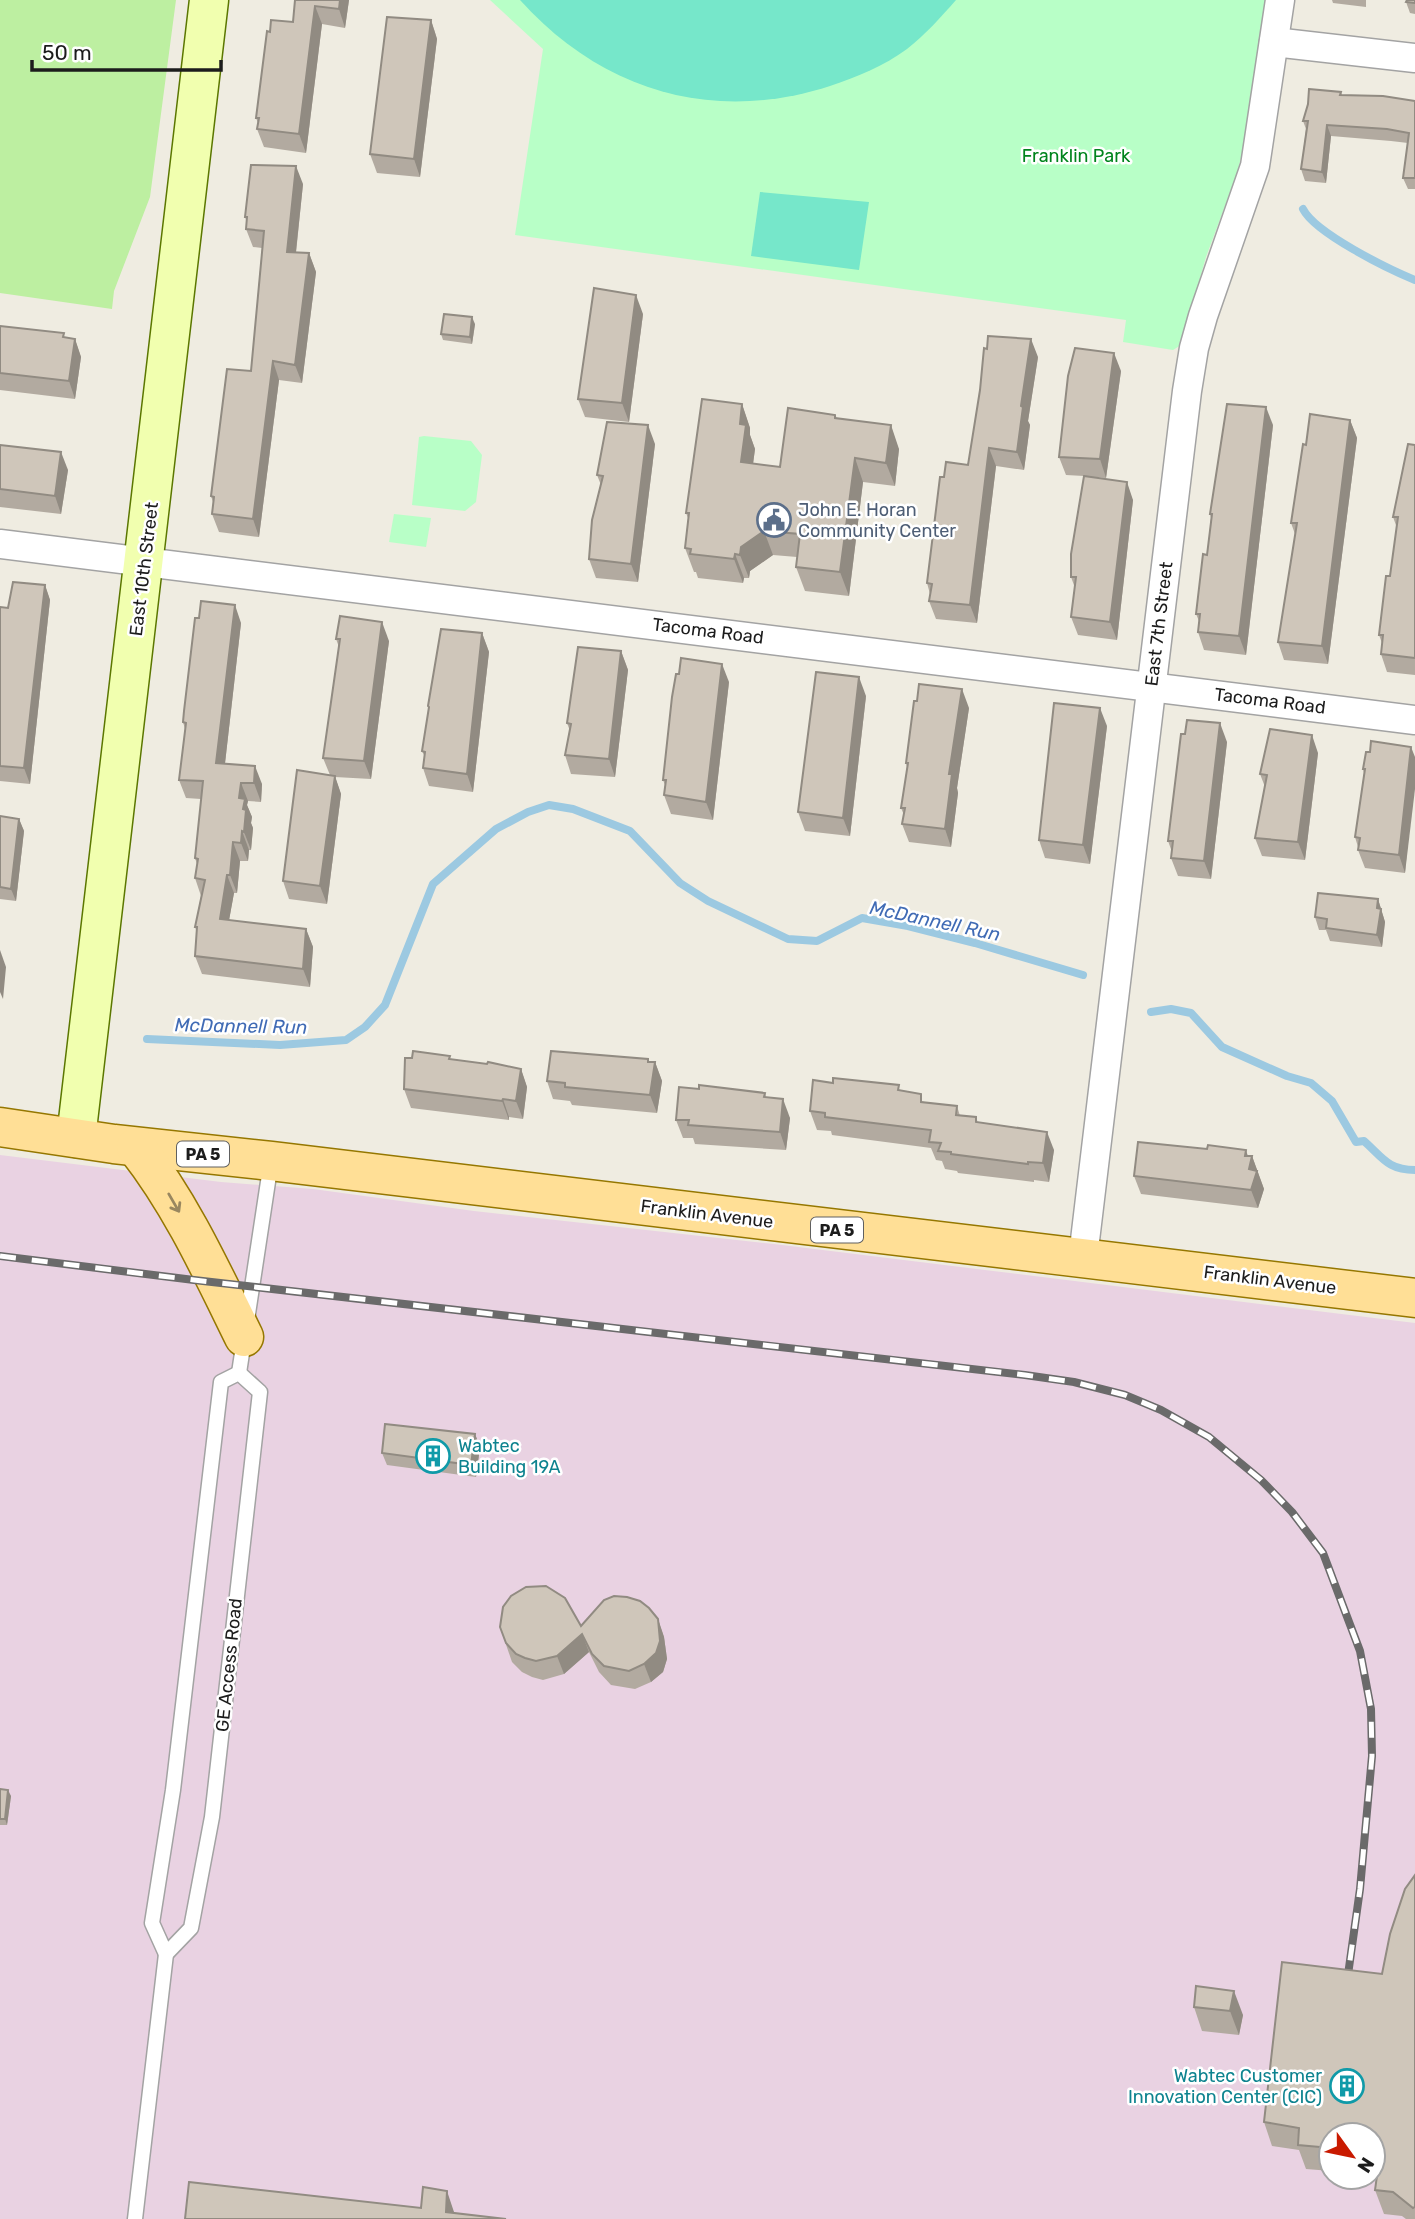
<svg xmlns="http://www.w3.org/2000/svg" width="1415" height="2219" font-family="Rubik,sans-serif">
  <style>
    .industrial { fill: #e9d2e2; fill-rule: evenodd }
    .grass { fill: #bdefa1 }
    .park { fill: #b8ffc7 }
    .pitch { fill: #76e7ca }
    .lines { fill: none; stroke-linecap: round; stroke-linejoin: round }
    .stream { stroke: #9cc9e1; stroke-width: 8 }
    .lane-casing { stroke: #a3a3a3; stroke-width: 17 }
    .street-casing { stroke: #a3a3a3; stroke-width: 31 }
    .secondary-casing { stroke: #5b7700; stroke-width: 41 }
    .primary-casing { stroke: #957700; stroke-width: 41 }
    .lane { stroke: #fff; stroke-width: 14 }
    .street { stroke: #fff; stroke-width: 28 }
    .secondary { stroke: #f1ffaf; stroke-width: 38 }
    .primary { stroke: #ffdf96; stroke-width: 38 }
    .rail-casing { stroke: #6a6a6a; stroke-width: 8 }
    .rail { stroke: #fff; stroke-width: 5; stroke-dasharray: 16; stroke-linecap: butt }
    .wall { fill: #b2aaa0 }
    .shaded-wall { fill: #918b82 }
    .building { fill: #cfc6ba; stroke: #918b82; stroke-width: 2 }
    .oneway { stroke: #99875f }
    .labels { text-anchor: middle; dominant-baseline: central; stroke-width: 5; stroke-linejoin: round; paint-order: stroke }
    .shield { fill: #fff; stroke: #606060; stroke-width: 2 }
    .shield-label { font-size: 16px; font-weight: bold; fill: #1c1c1c }
    .park-label { font-size: 18px; fill: #01841d; stroke: #fff }
    .service-label { font-size: 18px; fill: #4e5e75; stroke: #fff; text-anchor: start }
    .street-label { font-size: 18px; fill: #1c1c1c; stroke: #fff }
    .culture-label { font-size: 18px; fill: #0d838f; stroke: #fff; text-anchor: start }
    .water-label { font-size: 19px; font-style: italic; fill: #406bb5; stroke: #fff }
  </style>
  <rect width="100%" height="100%" fill="#efece1"/>
  <path class="industrial" d="M0 1155 221 1182 313 1189 474 1211 774 1244 1415 1323V2219H0ZM1331 2135H1373V2177H1331Z"/>
  <path class="grass" d="M0 0H176L150 197 114 291 112 309 0 293Z"/>
  <g class="park">
    <path d="M490 0H1267L1246 135 1238 171 1206 257 1181 345 1173 350 1123 342 1126 320 515 235 543 49Z"/>
    <path d="M424 436 471 441 482 455 476 502 465 511 412 505 419 437Z"/>
    <path d="M394 514 431 518 426 547 389 542Z"/>
  </g>
  <g class="pitch">
    <path d="M520 0H956C941 17 925 35 907 49 884 66 857 77 830 86 713 124 602 91 520 0Z"/>
    <path d="M760 192 869 202 859 270 751 256Z"/>
  </g>
  <g class="lines">
    <g class="stream">
      <path d="M1303 209C1315 233 1388 269 1415 280"/>
      <path d="M1151 1012 1171 1009 1191 1013 1222 1047 1287 1076 1311 1083 1332 1101 1356 1142 1364 1141C1383 1158 1388 1170 1415 1170"/>
      <path d="M147 1039 280 1045 346 1040 365 1027 385 1005 433 884 496 829 528 812 549 805 573 809 630 831 680 883 708 901 788 939 817 941 862 918 908 926 975 943 1083 975"/>
    </g>
    <g class="lane-casing">
      <g id="lane">
        <path d="M239 1373 260 1392 212 1817 191 1928 166 1954 152 1923 173 1790 221 1382Z"/>
        <path d="M239 1373 271 1162"/>
        <path d="M135 2219 166 1954"/>
      </g>
    </g>
    <g class="street-casing">
      <g id="street">
        <path d="M1274 42 1415 58"/>
        <path d="M0 544 1415 720"/>
        <path d="M1083 1257 1187 391 1194 348 1203 316 1255 166 1280 0"/>
      </g>
    </g>
    <g class="secondary-casing">
      <path id="secondary" d="M76 1138 209 0"/>
    </g>
    <g class="primary-casing">
      <g id="primary">
        <path d="M0 1127 114 1144 271 1161 1415 1298"/>
        <path d="M136 1147C181 1204 212 1272 244 1337"/>
      </g>
    </g>
    <use href="#lane" class="lane"/>
    <use href="#street" class="street"/>
    <use href="#secondary" class="secondary"/>
    <use href="#primary" class="primary"/>
    <g class="rail-casing">
      <path id="rail" d="M0 1256 194 1280 1025 1375 1074 1382 1125 1395 1161 1410 1209 1437 1261 1480 1292 1512 1323 1553 1360 1651 1371 1709 1372 1756 1360 1889 1346 1989"/>
    </g>
    <use href="#rail" class="rail"/>
  </g>
  <g class="wall">
    <path d="M295 0H349L345 28 322 24 306 153 264 147 257 129 258 123 256 118 270 32 293 22Z"/>
    <path d="M1332 0H1366V7L1333 3Z"/>
    <path d="M1415 0V14L1410 13 1406 2Z"/>
    <path d="M431 20 437 39 420 177 377 173 370 154Z"/>
    <path d="M1341 92 1342 95 1415 101V189H1408L1403 178 1408 143 1391 141 1331 136 1326 183 1305 181 1301 169 1306 129 1303 121 1308 104Z"/>
    <path d="M303 184 296 253H309L316 272 302 383 279 380 259 537 219 532 212 514 213 502 211 496 251 371 262 248 253 247 246 229 247 222 245 217Z"/>
    <path d="M643 314 629 422 585 417 578 399Z"/>
    <path d="M475 324 472 344 443 340 441 334Z"/>
    <path d="M0 326 75 339 81 357 75 399 0 390Z"/>
    <path d="M1038 357 1028 421 1030 425 1024 470 996 466 977 623 936 619 929 601 930 594 927 583 944 477 968 465Z"/>
    <path d="M1121 371 1106 478 1093 477 1133 500 1117 640 1078 635 1071 617 1075 588 1071 577 1084 476 1066 475 1059 457Z"/>
    <path d="M742 404 750 428V435L755 449 753 464 780 467 835 415 837 418 899 449 895 486 863 482 849 596 805 591 796 567 797 557 773 555 750 571 749 578H744L743 583 698 578 696 572H694L685 548 688 518 686 513Z"/>
    <path d="M1350 420 1357 438 1328 664 1284 660 1278 642 1295 534 1291 523 1306 445Z"/>
    <path d="M1273 425 1246 655 1204 650 1198 632 1199 621 1196 614 1207 555 1211 518 1210 514Z"/>
    <path d="M655 444 638 582 596 578 589 559 601 485 597 475Z"/>
    <path d="M0 445 68 470 61 514 0 507Z"/>
    <path d="M1415 445V675L1387 672 1381 654 1382 643 1379 635 1390 576 1397 528 1393 517Z"/>
    <path d="M45 585 50 600 30 784 0 781V607L8 608Z"/>
    <path d="M241 623 225 763 262 784 261 802 248 801 247 805 252 817 251 823 253 828 251 850H249L248 861H240L237 893H234L229 920 306 929 313 947 310 987 202 974 195 956 197 932 195 927 201 896 195 878 197 864 195 858 201 799 186 798 179 780 185 729 183 722Z"/>
    <path d="M482 633 489 652 473 792 429 786 423 768 425 757 422 751 429 710 428 706Z"/>
    <path d="M336 639 389 641 371 779 335 777 341 794 327 904 289 899 283 881 330 775 323 758 339 647Z"/>
    <path d="M621 651 628 670 615 777 571 774 565 755 570 731 567 723Z"/>
    <path d="M729 682 713 820 671 814 664 795 665 785 663 780Z"/>
    <path d="M866 696 850 836 805 831 798 812Z"/>
    <path d="M969 708 957 788 958 793 951 847 909 842 902 824 904 815 901 808 907 767 906 763Z"/>
    <path d="M1107 726 1090 864 1045 858 1039 840Z"/>
    <path d="M1185 734 1227 742 1211 879 1178 876 1171 858 1172 852 1168 841Z"/>
    <path d="M1318 753 1305 860 1262 856 1255 838 1265 787 1260 774Z"/>
    <path d="M1415 757 1405 873 1365 868 1358 850V847L1355 837 1364 773 1363 769Z"/>
    <path d="M0 816 19 819 24 831 16 901 0 899Z"/>
    <path d="M1378 899 1385 922 1382 947 1330 941 1326 930H1319L1315 917Z"/>
    <path d="M451 1059 521 1069 527 1087 523 1119 509 1117V1120L411 1108 404 1089Z"/>
    <path d="M648 1059 649 1062H655L662 1081 657 1113 572 1105 570 1101 553 1099 547 1081Z"/>
    <path d="M833 1083 901 1090 924 1102 957 1106 960 1116 976 1117 978 1123 1054 1150 1049 1182 1034 1180V1182L958 1173 957 1171 945 1169 942 1161 936 1160 931 1148 832 1135 831 1131 817 1130 810 1111Z"/>
    <path d="M699 1089 765 1093 766 1097 790 1118 786 1150 695 1144 693 1138H683L676 1120Z"/>
    <path d="M1248 1156H1252L1264 1189 1258 1208 1141 1194 1134 1176Z"/>
    <path d="M475 1434 480 1447 476 1477 387 1465 382 1453Z"/>
    <path d="M658 1619 664 1637 667 1659 663 1672 651 1682 635 1689 611 1685 599 1672 589 1652 564 1674 543 1680 532 1677 522 1672 512 1662 500 1627 581 1626Z"/>
    <path d="M0 1789 11 1796 7 1825H0Z"/>
    <path d="M1415 1875V2219H1406L1402 2216 1384 2214 1375 2190 1377 2176H1373V2135H1331V2171L1306 2169 1299 2150 1272 2146 1264 2122 1382 1974Z"/>
    <path d="M1196 1986 1243 2015 1239 2035 1202 2031 1194 2007Z"/>
  </g>
  <g class="shaded-wall">
    <path d="M340 0H349L345 28 339 9Z"/>
    <path d="M315 6 322 24 306 153 299 134Z"/>
    <path d="M431 20 437 39 420 177 414 159Z"/>
    <path d="M1327 125 1331 136 1326 183 1322 172Z"/>
    <path d="M296 166 303 184 294 270 287 252Z"/>
    <path d="M309 253 316 272 302 383 295 365Z"/>
    <path d="M636 295 643 314 629 422 622 403Z"/>
    <path d="M472 317 475 324 472 344 470 337Z"/>
    <path d="M75 339 81 357 75 399 69 381Z"/>
    <path d="M1031 339 1038 357 1028 421 1030 425 1024 470 1017 452 1021 406Z"/>
    <path d="M1114 353 1121 371 1106 478 1100 459Z"/>
    <path d="M273 361 279 380 259 537 253 519Z"/>
    <path d="M742 404 750 428V435L755 449 750 486 741 462 740 424Z"/>
    <path d="M1266 407 1273 425 1246 655 1239 636Z"/>
    <path d="M1350 420 1357 438 1328 664 1322 646Z"/>
    <path d="M648 425 655 444 638 582 631 564Z"/>
    <path d="M891 425 899 449 895 486 886 463Z"/>
    <path d="M989 448 996 466 977 623 970 605Z"/>
    <path d="M61 452 68 470 61 514 55 496Z"/>
    <path d="M855 458 863 482 849 596 840 572Z"/>
    <path d="M1127 482 1133 500 1117 640 1110 622Z"/>
    <path d="M764 531 773 555 750 571 749 578 740 555 741 547Z"/>
    <path d="M735 554 744 578 743 583 734 559Z"/>
    <path d="M45 585 50 600 30 784 24 768Z"/>
    <path d="M235 605 241 623 223 781 216 763Z"/>
    <path d="M382 622 389 641 371 779 364 761Z"/>
    <path d="M482 633 489 652 473 792 467 774Z"/>
    <path d="M621 651 628 670 615 777 609 759Z"/>
    <path d="M722 664 729 682 713 820 706 802Z"/>
    <path d="M859 677 866 696 850 836 843 818Z"/>
    <path d="M962 689 969 708 957 788 958 793 951 847 945 829 949 774Z"/>
    <path d="M1100 708 1107 726 1090 864 1083 845Z"/>
    <path d="M1220 723 1227 742 1211 879 1204 861Z"/>
    <path d="M1312 735 1318 753 1305 860 1298 842Z"/>
    <path d="M1411 747 1415 757V789L1405 873 1399 855Z"/>
    <path d="M255 766 262 784 261 802 254 783Z"/>
    <path d="M335 776 341 794 327 904 320 886Z"/>
    <path d="M241 783 248 801 247 805 252 817 251 823 253 828 251 850 244 832 239 798Z"/>
    <path d="M19 819 24 831 16 901 11 889Z"/>
    <path d="M242 831 249 850 248 861 241 843Z"/>
    <path d="M233 842 240 861 237 893 230 875Z"/>
    <path d="M227 875 234 893 226 937 220 919Z"/>
    <path d="M1378 899 1385 922 1382 947 1377 935V908Z"/>
    <path d="M306 929 313 947 310 987 303 969Z"/>
    <path d="M0 950 6 967 3 999 0 992Z"/>
    <path d="M648 1059 653 1073 655 1062 662 1081 657 1113 650 1095Z"/>
    <path d="M521 1069 527 1087 523 1119 516 1101Z"/>
    <path d="M503 1099 509 1117V1120L502 1101Z"/>
    <path d="M783 1099 790 1118 786 1150 780 1132Z"/>
    <path d="M1047 1132 1054 1150 1049 1182 1043 1163Z"/>
    <path d="M1246 1150 1250 1163 1252 1156 1264 1189 1258 1208 1251 1190 1245 1156Z"/>
    <path d="M475 1434 480 1447 476 1477 471 1465Z"/>
    <path d="M658 1619 664 1637 667 1659 663 1672 651 1682 644 1664Z"/>
    <path d="M582 1634 589 1652 564 1674 557 1656Z"/>
    <path d="M8 1790 11 1796 7 1825 5 1819Z"/>
    <path d="M1234 1991 1243 2015 1239 2035 1230 2011Z"/>
    <path d="M447 2191 455 2215 446 2212Z"/>
  </g>
  <g class="building">
    <path d="M295 0H340L339 9 315 6 299 134 257 129 259 118H256L267 31 270 32 271 20 293 22Z"/>
    <path d="M1407 0H1415V3L1406 2Z"/>
    <path d="M387 17 431 20 414 159 370 154Z"/>
    <path d="M1309 89 1341 92 1340 95 1383 96 1415 101V178H1403L1409 133 1387 129 1327 125 1322 172 1301 169 1308 121H1303L1308 104Z"/>
    <path d="M251 165 296 166 287 252 309 253 295 365 273 361 253 519 212 514 214 497 211 496 227 369 251 371 264 231 246 229 247 217H245Z"/>
    <path d="M594 288 636 295 622 403 578 399Z"/>
    <path d="M444 314 472 317 470 337 441 334Z"/>
    <path d="M0 326 64 333 63 337 75 339 69 381 0 373Z"/>
    <path d="M988 336 1031 339 1021 406 1023 407 1017 452 989 448 970 605 929 601 932 584 927 583 940 477H944L946 462 968 465 980 390 984 348 987 349Z"/>
    <path d="M1075 348 1114 353 1100 459 1059 457 1068 376Z"/>
    <path d="M702 399 742 404 740 424 746 425 741 462 780 467 788 408 835 415V418L891 425 886 463 855 458 840 572 796 567 800 534 764 531 741 547 740 555 735 554 734 559 690 554 691 549 685 548 689 513H686Z"/>
    <path d="M1227 404 1266 407 1239 636 1198 632 1200 614H1196L1203 554 1207 555 1212 514H1210Z"/>
    <path d="M1310 414 1350 420 1322 646 1278 642 1297 523H1291L1303 444 1306 445Z"/>
    <path d="M607 422 648 425 631 564 589 559 592 520 603 476 597 475Z"/>
    <path d="M1408 444 1415 445V658L1381 654 1383 635H1379L1386 576H1390L1398 517H1393Z"/>
    <path d="M0 445 61 452 55 496 0 489Z"/>
    <path d="M1084 476 1127 482 1110 622 1071 617 1076 577H1071V554Z"/>
    <path d="M13 582 45 585 24 768 0 766V607L8 608Z"/>
    <path d="M201 601 235 605 216 763 255 766 254 783H241L239 798 245 799 243 809 246 810 244 832 242 831 241 843 233 842 230 875H227L220 919 306 929 303 969 195 956 197 927H195L205 880 195 878 198 859 195 858 203 781 179 780 186 723 183 722 184 711 195 618H199Z"/>
    <path d="M340 616 382 622 364 761 323 758 340 639H336Z"/>
    <path d="M441 629 482 633 467 774 423 768 425 752 422 751 429 707 428 706Z"/>
    <path d="M578 647 621 651 609 759 565 755 571 724 567 723Z"/>
    <path d="M681 658 722 664 706 802 664 795 666 780H663L672 697 676 674H679Z"/>
    <path d="M816 672 859 677 843 818 798 812Z"/>
    <path d="M919 684 962 689 949 774H952L945 829 902 824 905 808H901L908 763H906L914 701H917Z"/>
    <path d="M1054 703 1100 708 1083 845 1039 840Z"/>
    <path d="M1187 720 1220 723 1204 861 1171 858 1173 841H1168L1181 734H1185Z"/>
    <path d="M1270 729 1312 735 1298 842 1255 838 1267 775 1260 774Z"/>
    <path d="M1371 741 1411 747 1399 855 1358 850 1360 838 1355 837 1365 769H1363L1366 752H1370Z"/>
    <path d="M297 770 335 776 320 886 283 881Z"/>
    <path d="M0 816 19 819 11 889 0 887Z"/>
    <path d="M1318 893 1378 899 1377 908 1381 909 1377 935 1326 928 1327 919 1315 917Z"/>
    <path d="M413 1051 450 1056 449 1059 487 1064 488 1062 521 1069 516 1101 503 1099 502 1101 404 1089 405 1058H412Z"/>
    <path d="M551 1051 648 1059V1062H655L650 1095 565 1087V1083L547 1081Z"/>
    <path d="M833 1078 899 1085 898 1090 921 1094V1102L957 1106 956 1115 976 1117V1122L1047 1132 1043 1163 1028 1162V1164L951 1154V1152L938 1151 941 1143 929 1142 931 1130 825 1117V1113L810 1111 813 1080 833 1083Z"/>
    <path d="M699 1085 765 1093 764 1097 783 1099 780 1132 688 1125 689 1120H676L679 1087 699 1089Z"/>
    <path d="M1138 1142 1207 1149 1208 1145 1246 1150 1245 1156H1252L1249 1169 1257 1171 1251 1190 1134 1176Z"/>
    <path d="M385 1424 475 1434 471 1465 382 1453Z"/>
    <path d="M546 1586 565 1598 581 1626 604 1600 614 1596 627 1597 640 1601 649 1608 658 1619 660 1641 656 1653 644 1664 629 1671 604 1666 592 1654 582 1634 557 1656 536 1661 525 1658 516 1654 506 1643 500 1627 503 1607 511 1596 526 1587Z"/>
    <path d="M0 1789 8 1790 5 1819H0Z"/>
    <path d="M1415 1875V2207L1413 2208 1393 2192 1375 2190 1380 2154 1373 2153V2135H1331V2148L1298 2145 1299 2128 1264 2122 1282 1962 1382 1974 1390 1934 1405 1889Z"/>
    <path d="M1196 1986 1234 1991 1230 2011 1194 2007Z"/>
    <path d="M189 2182 421 2208 423 2187 447 2191 446 2212 506 2219H185Z"/>
  </g>
  <defs><path id="oneway-shaft" d="M-6 0H5M1.5-3L5.5 0L1.5 3" fill="none" stroke-width="1.6" stroke-linecap="round" stroke-linejoin="round" transform="scale(1.75)"/></defs>
  <use class="oneway" href="#oneway-shaft" transform="translate(174 1203) rotate(60)"/>
  <defs>
    <g id="civic-ring" transform="scale(1.75)"><circle r="9.5" fill="#fff" stroke="#5c6f8a" stroke-width="1.5"/><path d="M-.6-6.5H3V-4.5H.6V-3L4-1V1h2V6H-6V1h2V-1L-.6-3ZM-1.2 2.5V6h2.4V2.5Z" fill="#5c6f8a"/></g>
    <g id="building-ring" transform="scale(1.75)"><circle r="9.5" fill="#fff" stroke="#0f9aa8" stroke-width="1.5"/><path d="M-4-6H4V6H1V3H-1V6H-4ZM-2.5-4.3h1.7v1.8h-1.7ZM.8-4.3h1.7v1.8H.8ZM-2.5-1h1.7V.8h-1.7ZM.8-1h1.7V.8H.8Z" fill="#0f9aa8"/></g>
  </defs>
  <g fill-rule="evenodd">
    <use href="#civic-ring" x="774" y="520"/>
    <use href="#building-ring" x="433" y="1456"/>
    <use href="#building-ring" x="1347" y="2086"/>
  </g>
  <g class="labels">
    <g class="shield">
      <rect x="177" y="1141.5" width="52" height="25" rx="5"/>
      <rect x="811" y="1217.5" width="52" height="25" rx="5"/>
    </g>
    <g class="shield-label">
      <text x="203" y="1154">PA 5</text>
      <text x="837" y="1230">PA 5</text>
    </g>
    <g class="park-label">
      <text x="1076" y="156">Franklin Park</text>
    </g>
    <g class="service-label">
      <text x="798" y="510">John E. Horan<tspan x="798" dy="21">Community Center</tspan></text>
    </g>
    <g class="street-label">
      <text transform="translate(144 569) rotate(-83)">East 10th Street</text>
      <text transform="translate(1159 624) rotate(-83)">East 7th Street</text>
      <text transform="translate(708 631) rotate(7)">Tacoma Road</text>
      <text transform="translate(1270 701) rotate(7)">Tacoma Road</text>
      <text transform="translate(707 1214) rotate(7)">Franklin Avenue</text>
      <text transform="translate(1270 1280) rotate(7)">Franklin Avenue</text>
      <text transform="translate(229 1665) rotate(-84)">GE Access Road</text>
    </g>
    <g class="culture-label">
      <text x="458" y="1446">Wabtec<tspan x="458" dy="21">Building 19A</tspan></text>
      <text x="1322" y="2076" text-anchor="end">Wabtec Customer<tspan x="1322" dy="21">Innovation Center (CIC)</tspan></text>
    </g>
    <g class="water-label">
      <text transform="translate(935 921) rotate(12)">McDannell Run</text>
      <text transform="translate(241 1026) rotate(1)">McDannell Run</text>
    </g>
  </g>
  <g transform="translate(1352 2156) rotate(123)"><circle r="33" fill="#ffffff" stroke="#a4a4a4" stroke-width="2"/>
  <path d="M0-5L12 26L0 18L-12 26Z" fill="#c91a00"/>
  <text y="-10" font-size="19" font-weight="bold" text-anchor="middle" fill="#1c1c1c">N</text>
  </g>
  <path d="M32 60v10h189v-10" fill="none" stroke="#1c1c1c" stroke-width="3.5"/>
  <text x="42" y="60" font-size="21" fill="#1c1c1c" stroke="#ffffff" stroke-width="5" paint-order="stroke">50 m</text>
</svg>
